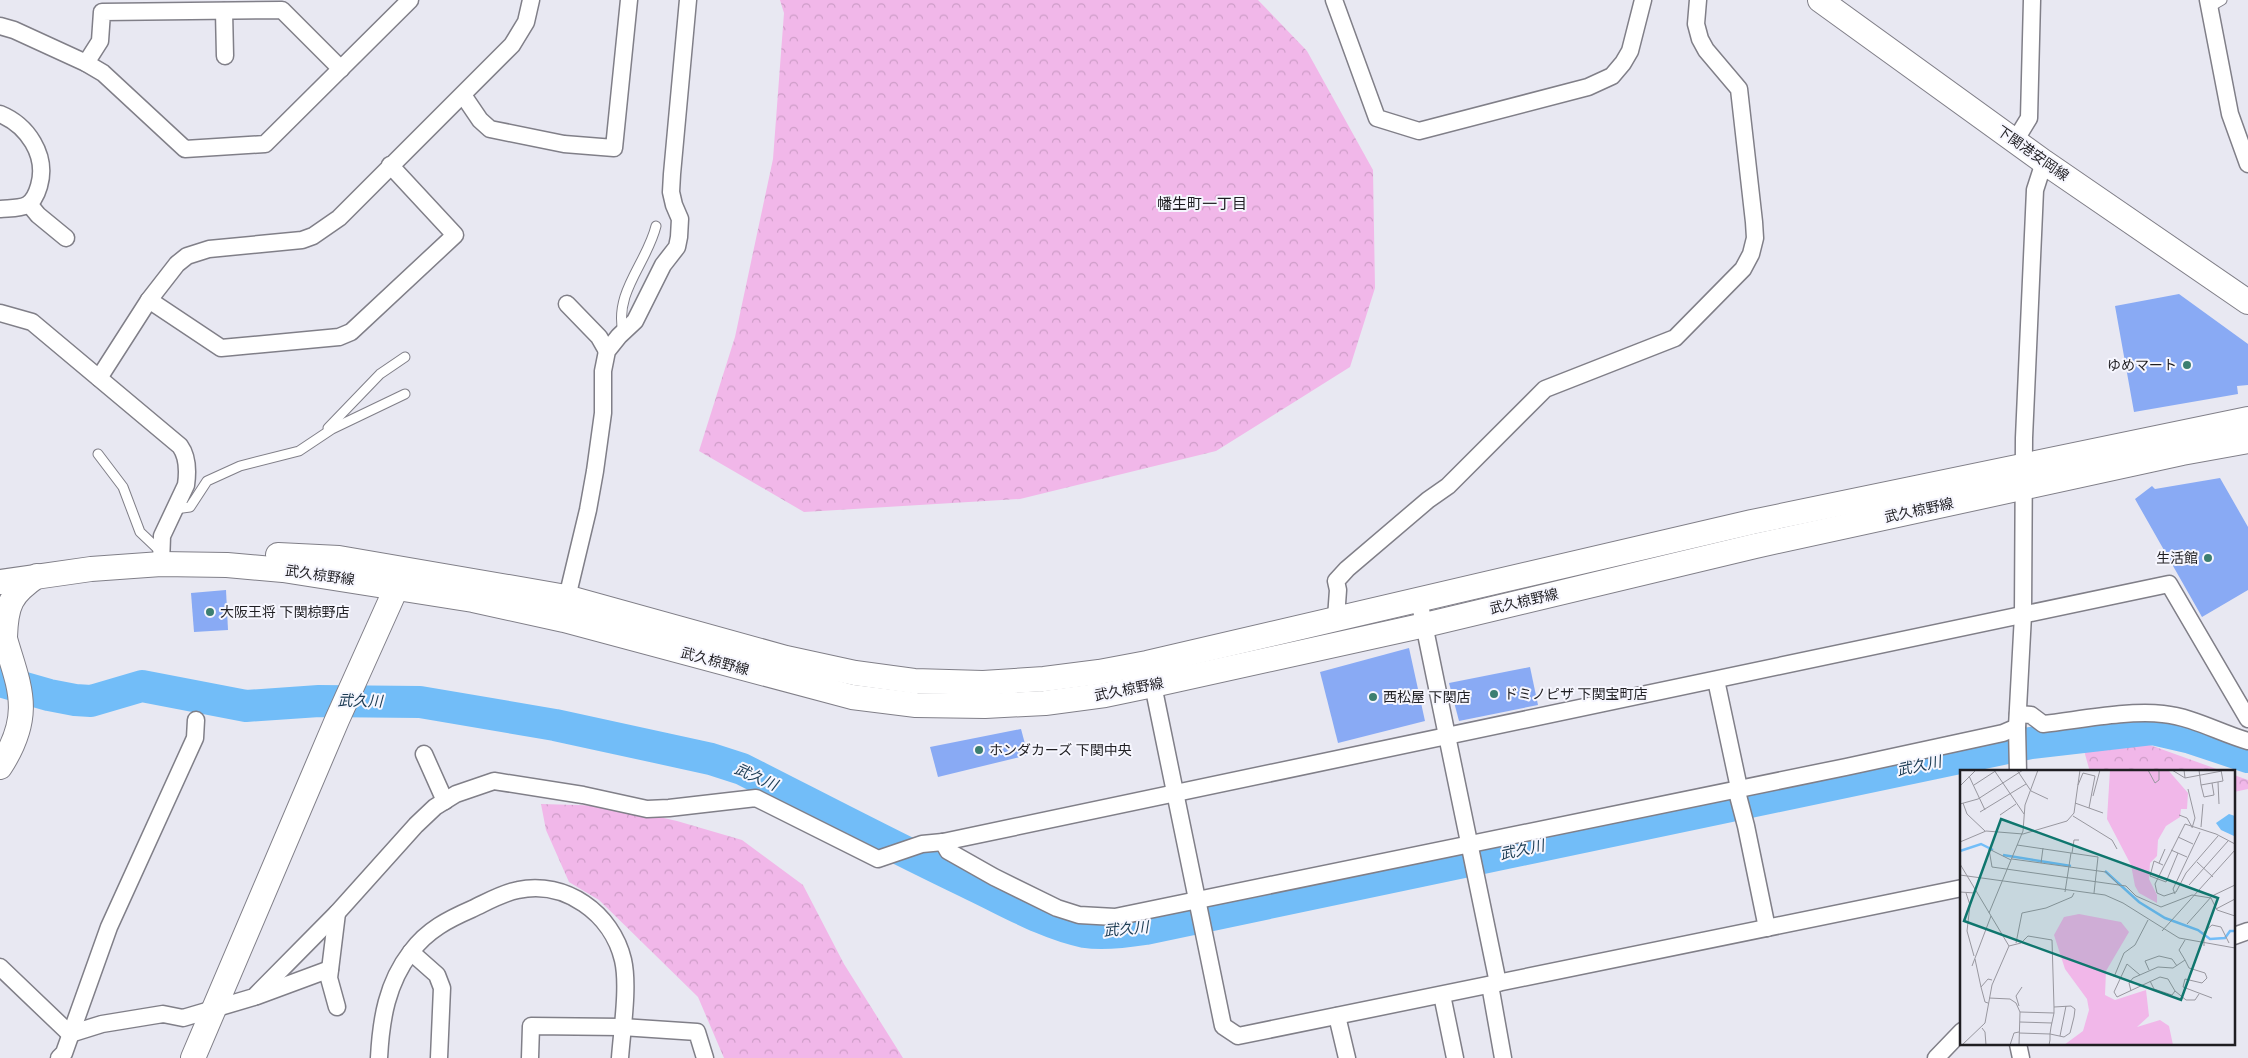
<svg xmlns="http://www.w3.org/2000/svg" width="2248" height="1058" font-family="Raleway,'Noto Sans JP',sans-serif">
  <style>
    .forest { fill: url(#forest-crowns) }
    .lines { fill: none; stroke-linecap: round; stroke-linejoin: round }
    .river { stroke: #72bdf8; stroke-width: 32 }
    .building { fill: #89aaf4 }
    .lane-casing { stroke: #807f88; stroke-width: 11 }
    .street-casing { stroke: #807f88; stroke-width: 19 }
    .secondary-casing { stroke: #807f88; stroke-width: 26 }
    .lane { stroke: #fff; stroke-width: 9 }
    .street { stroke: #fff; stroke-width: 16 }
    .secondary { stroke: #fff; stroke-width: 24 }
    .poi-dot { fill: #3c7f71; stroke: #f6f6fe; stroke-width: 2 }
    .labels { text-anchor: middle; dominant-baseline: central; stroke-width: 4; stroke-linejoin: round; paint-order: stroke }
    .street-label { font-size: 14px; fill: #1f1e22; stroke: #f6f6fe }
    .poi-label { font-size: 14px; fill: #1f1e22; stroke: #f6f6fe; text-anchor: start }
    .neighbourhood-label { font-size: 15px; fill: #1f1e22; stroke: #f6f6fe }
    .water-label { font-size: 15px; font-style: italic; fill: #1b3b53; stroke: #f6f6fe }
    .inset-river { fill: none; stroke: #72bdf8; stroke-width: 2.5 }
    .inset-road { fill: none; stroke: #98979f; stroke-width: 1 }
    .view { fill: #0f766e; fill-opacity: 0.15; stroke: #0f766e; stroke-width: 2.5 }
    .inset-edge { fill: none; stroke: #1f1e22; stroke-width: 2.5 }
  </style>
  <defs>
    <pattern id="forest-crowns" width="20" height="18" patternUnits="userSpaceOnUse" patternTransform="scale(1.25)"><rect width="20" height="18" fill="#f1b7e9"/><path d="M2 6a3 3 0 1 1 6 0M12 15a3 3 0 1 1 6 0" fill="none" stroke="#ce9dc8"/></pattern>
  </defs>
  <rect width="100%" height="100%" fill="#e8e8f2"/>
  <g class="forest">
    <path d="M780 0H1258L1307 51 1373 170 1375 288 1350 367 1216 451 1020 499 804 512 699 451 735 337 773 159 784 13Z"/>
    <path d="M2147 744 2225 772H2090L2083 747Z"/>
    <path d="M2234 775 2248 780V789L2234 792Z"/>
    <path d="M541 804 611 806 677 821 742 840 803 885 844 964 903 1058H724L698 997 599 900 569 882 546 830Z"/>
  </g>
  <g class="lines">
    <path class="river" d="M0 681 49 695 75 700 91 701 142 686 246 706 319 701 420 702 555 725 711 759 742 769C819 808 895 848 973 885 1009 902 1046 924 1085 932 1104 935 1126 932 1145 929L2031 743 2152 729 2191 738 2248 757"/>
  </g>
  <g class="building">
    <path d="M2179 294 2248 344V385L2237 386 2238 394 2134 412 2115 306Z"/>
    <path d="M2220 478 2248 527V590L2202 617 2135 499 2152 486 2155 489Z"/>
    <path d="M226 590 228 630 194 632 191 593Z"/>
    <path d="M1409 648 1425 721 1338 743 1320 672Z"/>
    <path d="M1530 667 1538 705 1459 721 1449 683Z"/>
    <path d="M1021 729 1028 755 938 777 930 747Z"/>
  </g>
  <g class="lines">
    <g class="lane-casing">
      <g id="lane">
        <path d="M2210 7 2222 0"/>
        <path d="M623 332C614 292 647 263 656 226"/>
        <path d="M328 428 380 374 405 357"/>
        <path d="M98 454 123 487 140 532 160 551"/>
        <path d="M175 509 190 507 207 481 240 466 299 451 332 429 405 394"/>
      </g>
    </g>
    <g class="street-casing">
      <g id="street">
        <path d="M1334 0 1377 118 1419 131 1588 87 1612 76 1623 63 1630 51 1643 0"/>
        <path d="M2208 0 2230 114 2248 164"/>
        <path d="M224 11 225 56"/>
        <path d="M0 26 14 30 86 63 103 73 185 149 265 144 410 0"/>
        <path d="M86 63 100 41 102 12 282 10 341 69"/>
        <path d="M463 95 480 120 490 129 564 144 614 148 629 0"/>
        <path d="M0 114C27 125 48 155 39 186 37 193 34 201 27 205 19 209 8 208 0 209"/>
        <path d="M2015 141 2029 118 2032 0"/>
        <path d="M29 204 38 215 66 238"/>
        <path d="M149 300 221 348 339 337 351 332 455 235 390 165"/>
        <path d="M567 304 599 337 607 351"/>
        <path d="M0 313 32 322 180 446C188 457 188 471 186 485L162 536 161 564"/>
        <path d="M99 378 149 300 177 264 187 256 209 249 302 240 313 236 339 218 512 45 526 22 531 0"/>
        <path d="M1419 600 1498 983"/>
        <path d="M565 606 588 510 595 471 603 413V371L607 351 619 336 635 321 663 265 677 247 679 237 680 219 674 205 671 192 672 174 688 0"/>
        <path d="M1336 618 1338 590 1336 581 1347 569 1428 500 1448 486 1545 389 1675 338 1743 269 1751 254 1755 238 1754 222 1739 89 1706 50 1700 39 1696 24 1698 0"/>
        <path d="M1716 680 1739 788"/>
        <path d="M1153 685 1223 1026 1238 1036 1962 888"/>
        <path d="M2018 714 2031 715 2043 724C2079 720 2128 710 2163 714 2193 717 2220 733 2248 741"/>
        <path d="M424 754 445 801"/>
        <path d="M2018 772 2017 727 2023 615 2024 438 2035 190 2044 162"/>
        <path d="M1736 788 1746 826 1767 928"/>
        <path d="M943 842 948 851 994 877 1057 908 1079 915 1115 917 1846 767 2003 733 2017 727"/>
        <path d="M337 913 329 978 337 1007"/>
        <path d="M2234 936 2248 931"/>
        <path d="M411 952 437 975 442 988 439 1058"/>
        <path d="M0 967 70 1034"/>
        <path d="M1490 985 1503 1058"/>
        <path d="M1442 995 1455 1058"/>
        <path d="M257 996 330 969"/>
        <path d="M1337 1016 1347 1058"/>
        <path d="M70 1034 102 1024 163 1014 183 1018 254 997 337 913 416 825 435 807 456 794 494 781 583 795 647 809 669 808 756 798 878 859 922 844 943 842C1351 755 1760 670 2169 584L2248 719"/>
        <path d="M2018 1044 2021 1058"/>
        <path d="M59 1058 64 1053 109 927 195 738 196 720"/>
        <path d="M379 1058C381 1019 387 983 411 952 427 930 449 919 472 909 487 902 502 893 518 890 565 880 612 913 623 960 629 986 622 1030 620 1058"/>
        <path d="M530 1058 531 1026 622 1027 697 1032 705 1058"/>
        <path d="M1936 1058 1962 1031"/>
      </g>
    </g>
    <g class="secondary-casing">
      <g id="secondary">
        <path d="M1820 0 2044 162 2248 302"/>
        <path d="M278 555 339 558 566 597 786 658 855 673 914 681 983 683 1044 679 1099 672 1147 663 1752 522 2248 419"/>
        <path d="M0 582 91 569 161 564 227 565 283 570 473 600 564 620 852 697 916 705 985 706 1045 703 1105 695 1153 685 1425 625 1755 546 2182 453 2248 441"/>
        <path d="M0 620C14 680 39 707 0 767"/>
        <path d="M5 637C6 604 11 594 37 576"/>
        <path d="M193 1058 337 720 403 573"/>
      </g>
    </g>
    <use href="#lane" class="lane"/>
    <use href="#street" class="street"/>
    <use href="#secondary" class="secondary"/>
  </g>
  <g class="poi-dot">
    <circle cx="2187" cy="365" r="5"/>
    <circle cx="2208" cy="558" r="5"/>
    <circle cx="210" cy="612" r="5"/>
    <circle cx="1494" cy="694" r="5"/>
    <circle cx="1373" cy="697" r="5"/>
    <circle cx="979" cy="750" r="5"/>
  </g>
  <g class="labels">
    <g class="street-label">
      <text transform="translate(2033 153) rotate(35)">下関港安岡線</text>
      <text transform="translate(1919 510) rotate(-12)">武久椋野線</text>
      <text transform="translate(320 575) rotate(8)">武久椋野線</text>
      <text transform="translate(1524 601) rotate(-13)">武久椋野線</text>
      <text transform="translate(715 661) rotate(15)">武久椋野線</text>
      <text transform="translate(1129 689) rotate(-11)">武久椋野線</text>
    </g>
    <g class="poi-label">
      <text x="2177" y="365" text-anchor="end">ゆめマート</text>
      <text x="2198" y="558" text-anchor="end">生活館</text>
      <text x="220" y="612">大阪王将 下関椋野店</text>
      <text x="1504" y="694">ドミノピザ 下関宝町店</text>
      <text x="1383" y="697">西松屋 下関店</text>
      <text x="989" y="750">ホンダカーズ 下関中央</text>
    </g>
    <g class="neighbourhood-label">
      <text x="1202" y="204">幡生町一丁目</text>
    </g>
    <g class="water-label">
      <text transform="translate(360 701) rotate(1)">武久川</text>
      <text transform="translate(1919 766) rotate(-12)">武久川</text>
      <text transform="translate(756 777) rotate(24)">武久川</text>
      <text transform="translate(1522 850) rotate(-12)">武久川</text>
      <text transform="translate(1126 929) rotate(-5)">武久川</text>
    </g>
  </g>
  <g transform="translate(1960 770)">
    <rect width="275" height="275" fill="#e8e8f2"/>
    <path d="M150 0H208L228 23 227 39H221L220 47 206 56 198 70 197 86 190 93 189 109 197 125V133L179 123 175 116 171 95 147 49ZM119 144 161 152 169 162 146 201 145 225 155 230 186 220 189 246 177 257 200 250 209 256 213 275H104L123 261 129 240 127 229 105 199 94 165 104 147Z" fill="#f1b7e9"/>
    <path d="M269 44 275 46 274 66 261 60 256 53Z" fill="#72bdf8"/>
    <path class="inset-river" d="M0 81 21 74 33 80M43 85 111 96M145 101 179 132 205 148 238 160 250 169 265 168 270 161H274"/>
    <path class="inset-road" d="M34 0 64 44M57 0 71 21 88 29M188 0 195 13 199 10V0M212 0 225 8M224 0 225 8 262 1M239 0 241 15 263 11 261 0M9 6 25 40M258 12 259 34M14 15 37 0M118 15 123 3 135 6 129 38M241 15 244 27 254 25 252 13M0 16 16 0M228 19 235 48 232 58M133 26 140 0M3 33 7 44 25 61M115 33 143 43M0 34 18 29 63 0M20 42 66 14M40 45 56 34M219 45 227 48 232 57M113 46 152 70 157 79M241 57 243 34M258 66 226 103 216 122 204 126 197 123 195 114 225 54 256 64 275 74M218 67 233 74M0 72 26 61 63 64 107 51 114 43 120 0M57 75 138 87 134 123M211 80 227 87M112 83 114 70H119M52 89 146 102 160 116M51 90 29 79 32 97 166 116 176 126 201 137 232 125 251 128M237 92 253 107M81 93 83 78M199 93 205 79M0 94 49 176 32 215 25 253 2 275M203 95 194 91 190 106 206 112 218 83M0 105 145 125 163 133 219 168 275 178M229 115 268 71M0 122 15 123M105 122 111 83M6 123 10 135 7 161 14 186M215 124 213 119 240 62M251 128 257 140 275 146M256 139 275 129M29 143 63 61 65 35 78 0M227 154 252 126 275 115M202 161 275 80M225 170 219 180 225 190 229 198 245 203 247 208 242 213 225 209 223 217 252 228M56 173 62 143 86 138 112 127 114 123M49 176 61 173 68 166 92 170 94 237M244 176V162L252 155 261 157 269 173M15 189 21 217 28 209 32 210M12 196 31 146M189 200 185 191 199 186 212 189 217 196M180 205 167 194 154 222 157 227 200 207 208 209 215 221 226 230H235L239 224M154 207 164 183 175 175 188 150M190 211 194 219 212 225 215 221M21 217 25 232 28 233M171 221 169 213 173 208 198 197 213 198 225 190M29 228 50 229 56 233 60 242 59 275M59 236 56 226 62 217M60 242 94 243M60 252 92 253M22 258 25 262 26 275M59 263 90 264 104 267 110 263 114 247 115 239 111 236 94 237V243L91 257 90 264V270L89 275M100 266 106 236M50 275 54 263 59 262"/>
    <path class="view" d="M41 49 258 128 221 230 4 151Z"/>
    <rect width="275" height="275" class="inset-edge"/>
  </g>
</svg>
